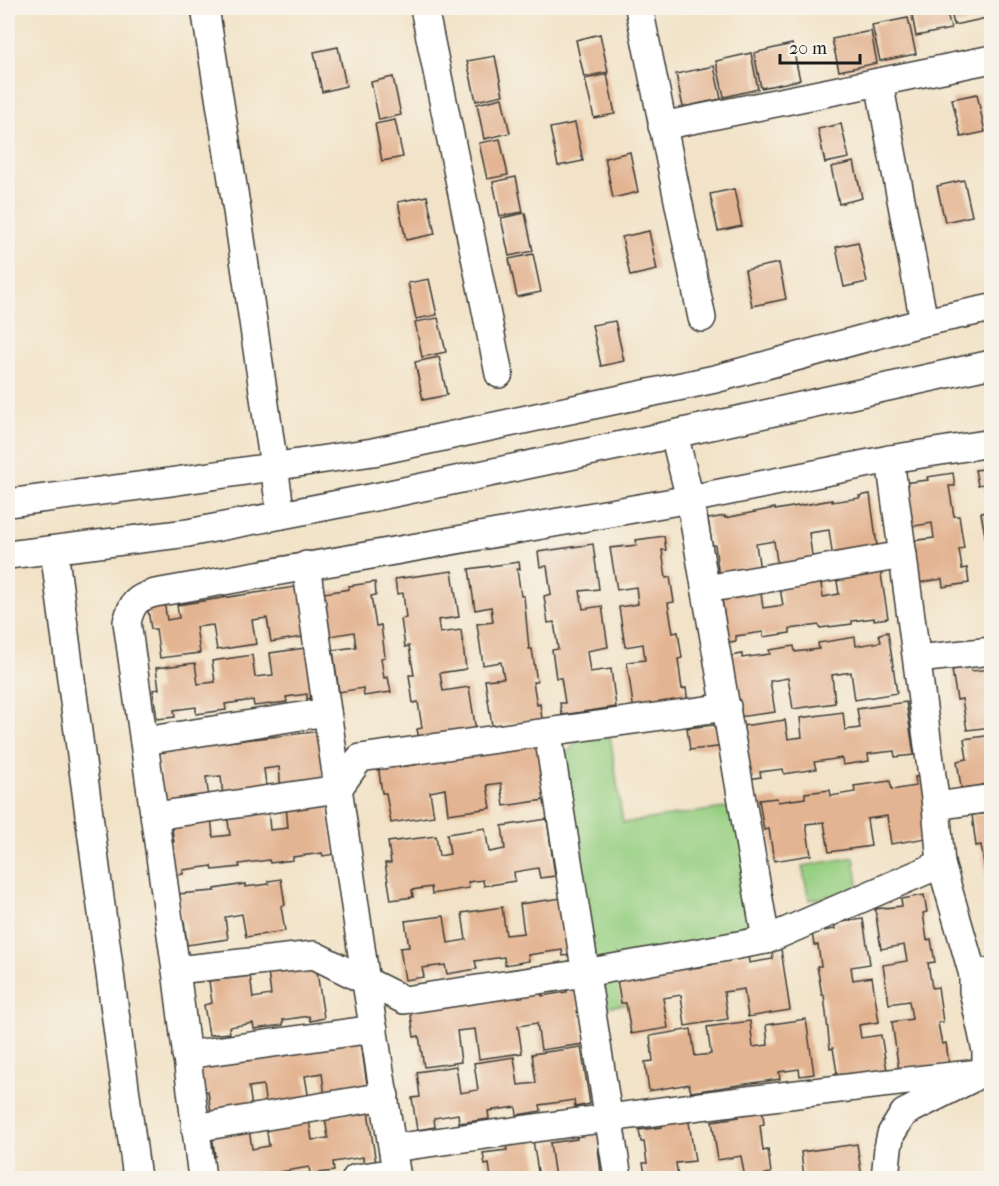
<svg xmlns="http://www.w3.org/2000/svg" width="999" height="1186" font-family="'IM FELL French Canon',serif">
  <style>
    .green { fill: #96cf82; stroke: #59764f; stroke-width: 1.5 }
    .building { fill: #e3b492 }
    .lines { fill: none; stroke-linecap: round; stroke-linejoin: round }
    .minor-casing { stroke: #3c3a36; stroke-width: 30 }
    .minor { stroke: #fff; stroke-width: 27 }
  </style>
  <rect width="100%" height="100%" fill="#f7f3e8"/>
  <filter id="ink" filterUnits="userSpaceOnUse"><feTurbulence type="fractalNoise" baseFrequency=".0167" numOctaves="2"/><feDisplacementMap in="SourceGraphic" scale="12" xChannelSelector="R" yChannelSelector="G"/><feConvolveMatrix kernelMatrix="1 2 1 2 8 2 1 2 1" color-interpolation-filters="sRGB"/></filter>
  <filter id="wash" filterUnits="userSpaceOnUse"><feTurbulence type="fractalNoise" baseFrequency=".008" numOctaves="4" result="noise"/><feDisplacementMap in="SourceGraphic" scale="24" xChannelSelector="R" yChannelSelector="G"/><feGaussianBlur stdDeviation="1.35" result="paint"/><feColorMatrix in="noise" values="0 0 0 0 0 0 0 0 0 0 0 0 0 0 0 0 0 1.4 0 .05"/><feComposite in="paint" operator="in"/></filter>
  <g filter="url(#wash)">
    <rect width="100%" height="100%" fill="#f2e3c8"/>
    <g class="green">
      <path d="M609 729 623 823 737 806 766 940 621 958 629 1004 599 1008 565 755 585 733Z"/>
      <path d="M854 857 859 891 809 900 802 866Z"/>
    </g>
    <g id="blocks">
      <g class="building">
        <path d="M946 8 951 29 916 36 912 15Z"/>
        <path d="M950 8H992V17L954 25Z"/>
        <path d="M908 18 916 54 880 61 872 25Z"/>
        <path d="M871 31 877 63 839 71 832 39Z"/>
        <path d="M600 34 608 72 584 77 576 40Z"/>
        <path d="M792 44 800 80 761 88 754 53Z"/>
        <path d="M338 47 346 86 322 92 314 52Z"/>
        <path d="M751 53 758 89 724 97 716 61Z"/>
        <path d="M495 56 503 95 476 101 467 61Z"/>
        <path d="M714 66 721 99 683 107 676 74Z"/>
        <path d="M607 74 615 114 594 118 585 79Z"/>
        <path d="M393 77 401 115 379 120 371 82Z"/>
        <path d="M977 94 985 132 961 137 952 99Z"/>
        <path d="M502 98 510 133 484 139 477 104Z"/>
        <path d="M395 120 403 157 382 161 375 124Z"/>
        <path d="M575 123 583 161 558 166 550 128Z"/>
        <path d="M841 124 849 158 825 163 818 129Z"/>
        <path d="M500 139 508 175 487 179 479 143Z"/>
        <path d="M630 152 638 192 613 198 605 158Z"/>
        <path d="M854 162 862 198 839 204 831 167Z"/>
        <path d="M516 177 523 212 500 216 493 182Z"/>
        <path d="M964 180 972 216 945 222 937 186Z"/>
        <path d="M734 189 742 226 718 231 710 194Z"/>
        <path d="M427 196 435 234 406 240 398 202Z"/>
        <path d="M525 213 533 251 509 256 501 218Z"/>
        <path d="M649 231 657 270 630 276 622 237Z"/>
        <path d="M858 242 867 282 844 287 836 247Z"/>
        <path d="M533 254 541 292 517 297 509 259Z"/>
        <path d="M779 263 786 299 752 306 745 270Z"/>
        <path d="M429 279 437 315 416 319 408 283Z"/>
        <path d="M438 318 446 352 422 357 415 322Z"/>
        <path d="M615 321 624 361 601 366 592 325Z"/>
        <path d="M439 357 447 395 423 400 415 362Z"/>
        <path d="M992 468V540L986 541 981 513 988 512 984 484 978 485 975 470Z"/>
        <path d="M953 473 955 486H949L954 516H959L964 548 959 549 962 569 967 568 969 583 943 587 942 579 917 583 911 541 934 538 932 523 909 527 902 483 928 480 927 477Z"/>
        <path d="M870 494 878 553 833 559 829 530 809 533 813 563 778 568 774 541 756 544 760 570 719 577 715 545H712L708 519 725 516V518L775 508V510L832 500V502L860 498 859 496Z"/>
        <path d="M664 536 666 550H662L666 578 670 577 674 602 668 603 673 633 678 632 682 658 678 659 682 689 686 688 688 703 634 712 627 662 645 660 643 644 625 647 619 607 638 604 636 587 617 590 610 548 637 545 636 540Z"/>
        <path d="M593 544 599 589 580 591 583 609 602 606 608 647 587 651 590 672 611 669 616 707 562 715 560 703H565L561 678H556L552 650 558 649 554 622 548 623 544 596 551 594 547 566 540 567 538 552Z"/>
        <path d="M519 562 520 569H517L521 596H524L529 649H532L537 682H533L537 705 540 704 542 719 492 726 485 680 504 678 501 662 483 665 477 624 493 622 491 607 475 610 469 569Z"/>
        <path d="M880 568 888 618 874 620V618L852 621V624L820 628 819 625 790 629V633L763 637V632L736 636V641L724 643 720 615H724L721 592 760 586 763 608 783 605 779 583 820 577 823 597 839 594 836 575Z"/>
        <path d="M452 571 459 617 438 620 440 633 461 630 466 669 440 673 443 691 469 687 476 731 419 739 417 729 422 728 418 702 413 703 409 675H414L409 646 405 647 401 619 406 618 403 593 397 594 395 579Z"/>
        <path d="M375 582 376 595 371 596 376 626 381 625 385 657 381 658 384 678 388 677 391 692 364 696 363 688 339 692 333 650 356 647 354 632 330 636 324 593 349 589V586Z"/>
        <path d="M301 586 308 636 271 642 267 618 252 620 256 644 217 650 213 625 196 627 200 653 160 658 156 629H151L147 604 164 601 167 620 179 618 177 605Z"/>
        <path d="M888 632 897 693 855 700 851 672 832 675 835 703 793 709 788 678 770 681 775 712 738 717 724 657 742 654V658L770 654 769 650 794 646 795 652 819 649 818 643 855 637 856 646 881 642 879 634Z"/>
        <path d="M312 647 319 697 307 699V694L286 697 287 702 254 706 253 700 225 704 226 710 196 714V707L174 710 175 717 157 719 153 690 159 689 156 668 195 663 198 684 215 682 212 661 252 655 255 677 273 675 270 653Z"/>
        <path d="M970 667 971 671 992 669V727L967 730 962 699 957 700 952 670Z"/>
        <path d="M906 702 914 755 895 757 894 751 868 754 869 761 843 765 842 758 814 762 816 769 784 774 783 769 760 772 761 777 740 780 742 726 785 720 788 739 802 737 800 718 843 712 845 730 860 728 857 709Z"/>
        <path d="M723 724 726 746 690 750 687 728Z"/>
        <path d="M322 731 328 785 281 790 279 767 264 769 267 792 223 797 221 776 206 777 209 798 164 804 158 750Z"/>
        <path d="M992 735V784L981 785 982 790 962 793 957 761 967 759 964 739Z"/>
        <path d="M543 740 551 799 504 806 501 783 487 785 491 808 448 814 445 789 430 792 434 816 391 823 386 793H382L378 765 398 762 399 767 419 764V759Z"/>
        <path d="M924 776 933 837 891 844 887 816 867 819 871 846 829 852 824 822 806 824 811 855 774 861 769 829 764 830 759 800 777 798 778 802 805 798V793L830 790 831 796 855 792 854 786 890 781 892 790 916 786 915 777Z"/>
        <path d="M327 800 335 854 323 856 322 853 293 857V860L270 863 269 860 239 864 240 867 213 870 212 866 183 870V874L173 876 169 843 174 842 171 821 211 816 213 837 230 835 227 814 268 808 270 830 288 828 286 806Z"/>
        <path d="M990 813 992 817V875L986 876 981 845 976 846 972 815Z"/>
        <path d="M547 819 555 876 540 878 538 868 514 872 515 881 484 886 483 880 468 882 469 888 432 894 431 887 412 890 413 897 391 900 385 863H391L388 842 436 836 439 856 450 854 447 834 485 828 489 852 505 849 502 826Z"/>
        <path d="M281 879 285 905 281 906 285 931 246 937 242 914 225 917 228 939 187 945 184 920 181 921 177 894 215 891V889L245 884V887L269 884 268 881Z"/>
        <path d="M924 895 927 912 923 913 927 940 931 939 935 962 928 963 932 988 938 987 943 1022 938 1023 942 1044 946 1043 949 1064 899 1071 892 1022 912 1019 909 1001 889 1004 883 965 907 961 904 945 881 949 875 909 902 906 901 899Z"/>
        <path d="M569 897 578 954 563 956 562 950 528 955 529 961 505 965 504 957 475 961 477 969 447 974 445 965 422 968 424 977 405 980 400 948 409 947 405 921 444 916 448 943 466 940 462 913 502 907 506 935 524 933 520 904Z"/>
        <path d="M992 918V949H990L986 919Z"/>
        <path d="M863 919 870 964 851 967 853 980 872 977 879 1022 859 1025 861 1038 881 1035 888 1076 835 1084 834 1074 837 1073 833 1048 830 1049 824 995H822L817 966H821L818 945H814L812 933 835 929 834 923Z"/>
        <path d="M781 949 790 1010 748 1017 744 989 724 992 728 1019 685 1026 681 995 663 998 668 1028 631 1034 626 1003H621L616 974 687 963 688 969 712 965 711 960 748 954 749 963 773 959 772 951Z"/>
        <path d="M316 965 324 1018 310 1021 309 1016 283 1020V1025L254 1029 253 1023 229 1027 230 1033 209 1035 204 1005 212 1003 209 981 250 975 253 998 271 995 268 972Z"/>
        <path d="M575 982 584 1044 541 1050 537 1023 518 1026 522 1053 479 1059 475 1029 457 1031 461 1062 424 1067 419 1036 414 1037 410 1007 481 997V1002L505 999 504 993 541 988 542 996 567 992 565 984Z"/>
        <path d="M806 1019 814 1074 800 1076 799 1069 779 1072 780 1079 691 1092 689 1084 649 1091 645 1062 653 1061 650 1036 691 1029 695 1056 711 1054 707 1027 750 1021 753 1047 768 1045 766 1025Z"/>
        <path d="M360 1036 368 1091 325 1097 322 1073 305 1076 309 1100 266 1106 263 1085 249 1087 252 1108 211 1114 208 1091 200 1092 196 1060Z"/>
        <path d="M581 1047 590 1104 575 1107 574 1100 540 1105 541 1111 517 1115 516 1107 488 1111 489 1119 459 1123 458 1114 434 1118 435 1127 417 1130 412 1098 420 1097 417 1072 456 1066 460 1093 478 1090 474 1063 514 1057 518 1085 536 1083 532 1054Z"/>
        <path d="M762 1107 764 1124 760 1125 763 1151 768 1150 771 1173 765 1174 766 1178H721L720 1176 744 1173 741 1156 718 1160 712 1121 739 1117 738 1110Z"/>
        <path d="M368 1111 376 1164 364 1166 363 1157 333 1162 334 1171 310 1174 309 1167 279 1172 280 1178H252L251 1176 214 1178 210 1156H215L212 1134 249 1129 252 1149 269 1146 266 1126 309 1120 312 1140 328 1138 325 1117Z"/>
        <path d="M688 1116 695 1161 676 1163 678 1178H646L643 1163H647L644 1142H641L639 1130 662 1127V1121Z"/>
        <path d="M599 1129 602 1146 598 1147 601 1173H606L607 1178H555L550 1143 577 1139 576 1132Z"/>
        <path d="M533 1140 539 1178H491L489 1164 485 1165 483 1153 507 1150 506 1143Z"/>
        <path d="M857 1144 862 1178H804L801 1152Z"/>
      </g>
    </g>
  </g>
  <g filter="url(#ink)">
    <use href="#blocks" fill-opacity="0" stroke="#3c3a36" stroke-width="1.5"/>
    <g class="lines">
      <g class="minor-casing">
        <g id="minor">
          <path d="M205 8 237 211 281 515"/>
          <path d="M424 8 499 374"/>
          <path d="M639 8 702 318"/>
          <path d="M879 82 924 322"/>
          <path d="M662 126 992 59"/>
          <path d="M890 459 936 806 941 864 973 975"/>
          <path d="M8 503 170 482 373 452 715 379 924 322 992 308"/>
          <path d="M54 550 137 1178"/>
          <path d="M8 555 188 533 380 496 674 434 992 364"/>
          <path d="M306 565 366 982 397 1178"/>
          <path d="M706 589 903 555"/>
          <path d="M917 659 992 651"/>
          <path d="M548 734 618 1178"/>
          <path d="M144 741 327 712"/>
          <path d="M936 806 992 798"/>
          <path d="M155 816 338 789 360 758 727 707"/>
          <path d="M766 940 941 864"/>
          <path d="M176 970 314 955 404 1000 585 973 766 940 690 499 674 434"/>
          <path d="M186 1055 374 1029"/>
          <path d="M195 1128 385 1096"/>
          <path d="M393 1148C588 1120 784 1094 980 1073"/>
          <path d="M202 1178 176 970 127 622C132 603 136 598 155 593L690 499 890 459 992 443"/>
          <path d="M356 1178 396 1172"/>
          <path d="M885 1178 888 1148 891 1134 904 1113 969 1080 980 1073 986 1065V1051L973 991V975L992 971"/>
        </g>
      </g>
      <use href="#minor" class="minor"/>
    </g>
  </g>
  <rect width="999" height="1186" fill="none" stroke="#f7f3e8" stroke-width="30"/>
  <path d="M780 54v9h80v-9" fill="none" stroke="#1c1c1c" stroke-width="3"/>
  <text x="789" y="54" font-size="18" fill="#1c1c1c" stroke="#f7f3e8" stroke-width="4.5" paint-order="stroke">20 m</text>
</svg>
